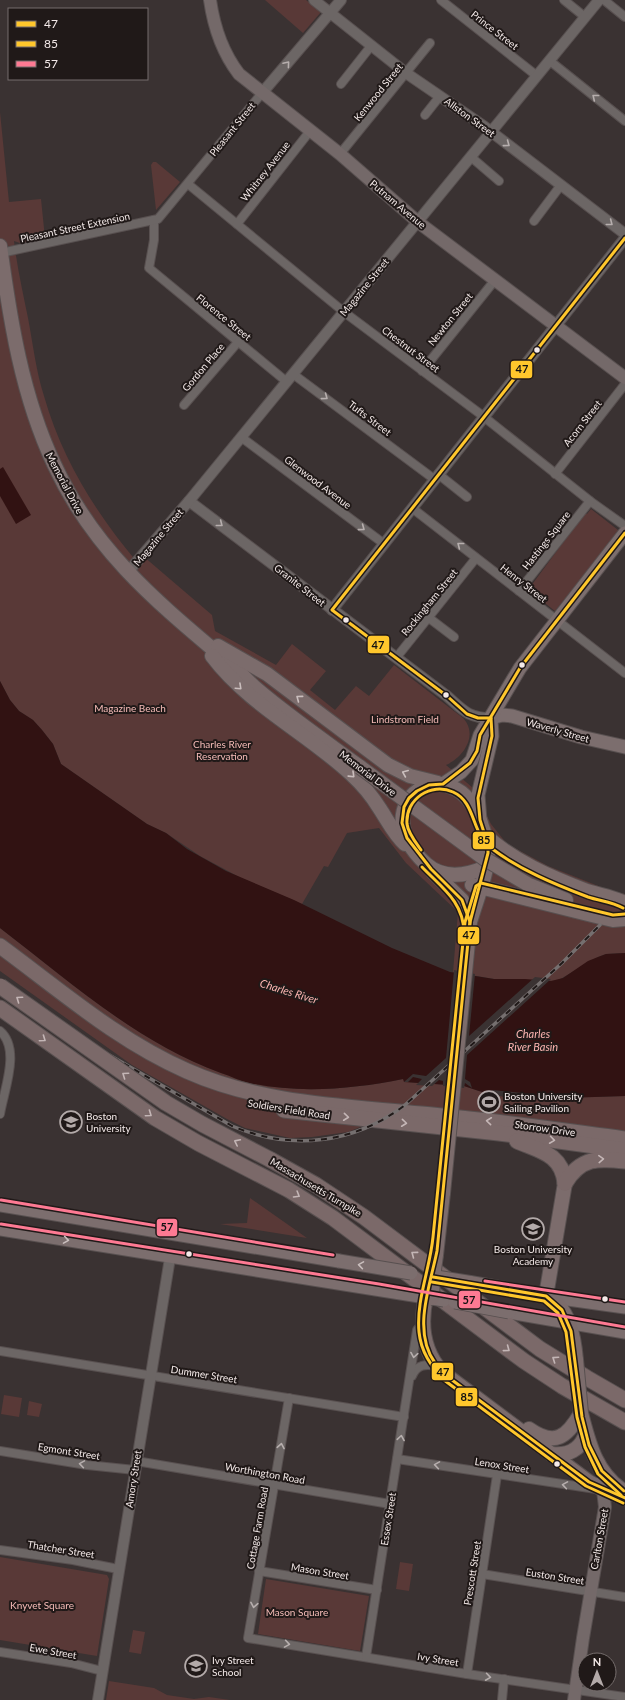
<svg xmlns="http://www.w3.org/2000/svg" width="625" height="1700" font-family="Lato,sans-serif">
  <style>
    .green { fill: #593937 }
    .water { fill: #311212 }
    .pier { fill: #3a3232 }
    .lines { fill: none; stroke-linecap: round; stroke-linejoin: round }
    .minor-casing { stroke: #585050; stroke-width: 10 }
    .tertiary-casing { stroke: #585050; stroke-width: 12 }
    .secondary-casing { stroke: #585050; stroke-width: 14 }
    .primary-casing { stroke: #585050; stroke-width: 15 }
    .trunk-casing { stroke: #585050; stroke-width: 16 }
    .motorway-casing { stroke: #585050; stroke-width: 17 }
    .minor { stroke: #6c6665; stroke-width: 8 }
    .tertiary { stroke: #6c6665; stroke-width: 10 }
    .secondary { stroke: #746969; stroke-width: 12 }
    .primary { stroke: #7c6e6e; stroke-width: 13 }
    .trunk { stroke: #7c6c6c; stroke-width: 14 }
    .motorway { stroke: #7b6969; stroke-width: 15 }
    .rail-casing { stroke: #756f6f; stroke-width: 3.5 }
    .rail { stroke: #201918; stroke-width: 2; stroke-dasharray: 6; stroke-linecap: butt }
    .primary-bridge-casing { stroke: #585050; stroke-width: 15; stroke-linecap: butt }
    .trunk-bridge-casing { stroke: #585050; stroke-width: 16; stroke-linecap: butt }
    .motorway-bridge-casing { stroke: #585050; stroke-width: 17; stroke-linecap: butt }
    .primary-bridge { stroke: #7c6e6e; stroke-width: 13 }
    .trunk-bridge { stroke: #7c6c6c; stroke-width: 14 }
    .motorway-bridge { stroke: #7b6969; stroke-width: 15 }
    .bus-1-casing { stroke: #201918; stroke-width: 6 }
    .bus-2-casing { stroke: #201918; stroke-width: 6 }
    .bus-3-casing { stroke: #201918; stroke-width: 6 }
    .bus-1 { stroke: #ffc72c; stroke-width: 3 }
    .bus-2 { stroke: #ffc72c; stroke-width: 3 }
    .bus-3 { stroke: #fe7a93; stroke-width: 3 }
    .oneway { stroke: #b7afae }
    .oneway2 { stroke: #cabebd }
    .oneway3 { stroke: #c4b6b6 }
    .oneway4 { stroke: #cabfbe }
    .bus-dot { fill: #f4eae9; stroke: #201918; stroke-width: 1.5 }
    .labels { text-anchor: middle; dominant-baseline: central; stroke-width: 4; stroke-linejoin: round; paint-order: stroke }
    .street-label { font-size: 10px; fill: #f4eae9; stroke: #201918 }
    .park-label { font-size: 10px; fill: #f6bcb8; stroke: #201918 }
    .poi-label { font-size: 10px; fill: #f4eae9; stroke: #201918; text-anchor: start }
    .water-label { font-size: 11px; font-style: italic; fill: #fcb5b1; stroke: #201918 }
    .line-badge { stroke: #201918; stroke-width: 1.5 }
    .pale-badge-label { font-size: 11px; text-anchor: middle; font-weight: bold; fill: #111 }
  </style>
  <rect width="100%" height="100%" fill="#3a3232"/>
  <g class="green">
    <path d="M265 0H306L321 12 303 33Z"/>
    <path d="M0 112 9 202 41 199 45 238 20 243 14 241C17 267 23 293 28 318 33 344 36 371 44 396 62 459 95 512 137 562L143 556 212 615 215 631 276 665 292 644 326 671 310 690 335 710 356 686 369 696 394 665 463 718C479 735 463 758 446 765L473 788 491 824 507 844 548 866 611 891 625 894V953L606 954 598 957 557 981 494 979 453 972 458 912 406 863 379 828 347 833 328 867 324 866 302 904 241 878 200 856 166 833 147 824 61 764 53 744 42 730 33 720 19 711 10 700 0 681Z"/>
    <path d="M153 162H156L180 182 156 210 151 165Z"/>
    <path d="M591 509 618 530V533L555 611 528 590 585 513 587 514Z"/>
    <path d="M0 928C69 981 138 1043 221 1073 231 1076 240 1081 250 1083 300 1094 353 1089 403 1079L408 1082 464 1086 491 1095 531 1099 625 1096V1133L368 1124 348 1132 312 1137 290 1138 245 1128 227 1119 132 1065 0 971Z"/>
    <path d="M250 1198 307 1238 220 1224 247 1223Z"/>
    <path d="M4 1395 22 1398 19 1417 1 1414Z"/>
    <path d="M29 1401 42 1404 39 1417 27 1415Z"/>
    <path d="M0 1557 107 1575 109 1579 97 1656 0 1640Z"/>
    <path d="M400 1562 413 1564 409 1591 396 1589Z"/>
    <path d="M266 1579 369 1596 360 1651 258 1634Z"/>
    <path d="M133 1630 145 1632 141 1654 129 1652Z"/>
    <path d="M109 1681 154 1688 167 1695 194 1699 209 1697 230 1700H106Z"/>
  </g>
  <g class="water">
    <path d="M3 467 31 515 16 524 0 496V469Z"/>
    <path d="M0 681 10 700 19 711 33 720 42 730 53 744 61 764 147 824 166 833 187 849 226 871 294 900 392 948 450 972 494 979H525L551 981 563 978 588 961 598 957 606 954 625 953V1096L531 1099 491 1095 464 1086 404 1082 403 1079C353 1089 300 1094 250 1083 240 1081 231 1076 221 1073 138 1043 69 981 0 928Z"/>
  </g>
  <g class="pier">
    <path d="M454 970 475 974 469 1036 535 977 551 979 467 1055 465 1079 470 1082 472 1088 465 1083 464 1088 443 1086V1081L439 1080 432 1086 416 1085 422 1079 413 1077 408 1082H404L413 1074 426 1076 446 1058Z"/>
    <path d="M492 1090 532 1094 531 1099 491 1095Z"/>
  </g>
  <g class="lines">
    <g class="minor-casing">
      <g id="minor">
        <path d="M441 0 537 76"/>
        <path d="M564 0 585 17"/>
        <path d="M604 0 625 17"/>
        <path d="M550 61 625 121"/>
        <path d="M341 84 371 46"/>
        <path d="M425 115 440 96"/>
        <path d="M340 154 430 43"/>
        <path d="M471 157 499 181"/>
        <path d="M188 184 344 312 479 413 590 501 625 526"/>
        <path d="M154 220V240L149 268 287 382"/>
        <path d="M534 221 561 185"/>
        <path d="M237 224 310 131"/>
        <path d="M1 253 158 219 262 93"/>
        <path d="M422 371 495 280"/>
        <path d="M293 374 434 479"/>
        <path d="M184 405 238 342"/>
        <path d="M241 437 383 543"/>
        <path d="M438 474 467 497"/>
        <path d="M555 474 625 384"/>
        <path d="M412 508 625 673"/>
        <path d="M519 591 590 501"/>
        <path d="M429 618 454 637"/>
        <path d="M396 658 476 558"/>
        <path d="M0 1031C21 1049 4 1090 0 1114"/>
        <path d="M0 1351 404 1417"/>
        <path d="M412 1376C417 1364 426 1364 437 1366"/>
        <path d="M289 1398 248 1638 467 1674 625 1697"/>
        <path d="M0 1451 87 1465 135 1470"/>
        <path d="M397 1459 596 1489"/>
        <path d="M136 1461 390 1504"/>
        <path d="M0 1550 73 1560 118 1569"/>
        <path d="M259 1571 377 1590"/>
        <path d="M482 1574 625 1597"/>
        <path d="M0 1652 71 1663 102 1671"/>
        <path d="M366 1657 417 1330 422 1324"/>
        <path d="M467 1674 497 1475"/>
        <path d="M502 1700 504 1679"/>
      </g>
    </g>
    <g class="tertiary-casing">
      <g id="tertiary">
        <path d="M314 0 406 73 485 127 625 234"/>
        <path d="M262 93 341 0"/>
        <path d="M189 501 447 696C463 710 468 718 491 718"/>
        <path d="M127 573 189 501 599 0"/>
        <path d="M332 610 625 238"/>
        <path d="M98 1700 170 1258"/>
      </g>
    </g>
    <g class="secondary-casing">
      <g id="secondary">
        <path d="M210 0C214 28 222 52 239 74L340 154 418 222 625 378"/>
        <path d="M574 1700 583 1638 605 1507 602 1482"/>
      </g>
    </g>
    <g class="primary-casing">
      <g id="primary">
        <path d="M491 718 502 715 512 716 581 737 625 747"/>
        <path d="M443 784 461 772 472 760 480 735 520 668 625 533"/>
        <path d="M480 820 478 795 492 736 491 718"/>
        <path d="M0 1205 339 1261"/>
        <path d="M0 1229 432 1298"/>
        <path d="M546 1296 625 1307"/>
        <path d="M509 1312 625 1332"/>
      </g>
    </g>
    <g class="trunk-casing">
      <g id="trunk">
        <path d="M0 246C10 320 22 396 54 464 94 551 157 602 228 662 239 671 248 682 259 691 291 718 326 742 360 767"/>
        <path d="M218 646 267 674 388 765 410 776 438 783"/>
        <path d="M212 656C250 706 306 732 351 774 362 784 372 796 380 809 388 821 394 834 405 844"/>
        <path d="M485 835C513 861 550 877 587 891 599 895 613 897 625 903"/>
        <path d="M433 872 462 900 470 922"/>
        <path d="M472 885 600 917 613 920 625 919"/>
        <path d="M529 885 566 900"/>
        <path d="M470 922C476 901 489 870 488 849 488 840 483 831 481 823 454 743 359 802 426 864 444 880 466 876 486 867"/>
        <path d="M436 1255 443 1193"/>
        <path d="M470 1283 546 1296C569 1306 574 1337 576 1360"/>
        <path d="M546 1296 565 1183"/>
        <path d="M426 1297C420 1324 423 1351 442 1372L589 1482 604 1490 625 1498"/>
        <path d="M581 1413C589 1444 596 1474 625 1492"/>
        <path d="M529 1429C555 1447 567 1437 581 1413"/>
        <path d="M551 1454C568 1456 581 1450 586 1433"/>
      </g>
    </g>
    <g class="motorway-casing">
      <g id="motorway">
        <path d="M0 946C60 990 118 1041 187 1071 261 1104 342 1106 421 1114 489 1120 557 1130 625 1139"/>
        <path d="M0 1008 155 1118 198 1143 289 1190 333 1218 524 1361 562 1386 625 1422"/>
        <path d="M284 1110 499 1133 625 1150"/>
        <path d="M517 1141C540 1151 562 1154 565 1183"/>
        <path d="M271 1160 316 1185 364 1217 540 1349 587 1378 625 1400"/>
        <path d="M565 1183C581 1157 598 1158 625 1161"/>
      </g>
    </g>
    <use href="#minor" class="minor"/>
    <use href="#tertiary" class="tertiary"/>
    <use href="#secondary" class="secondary"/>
    <use href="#primary" class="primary"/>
    <use href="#trunk" class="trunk"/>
    <use href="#motorway" class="motorway"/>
    <g class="rail-casing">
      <path id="rail" d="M0 990 53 1025 111 1056 232 1126C291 1151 354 1144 405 1105L562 963 600 925"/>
    </g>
    <use href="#rail" class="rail"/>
    <g class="primary-bridge-casing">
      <g id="primary-bridge">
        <path d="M339 1261 411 1273"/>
        <path d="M432 1298 444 1300"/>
        <path d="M455 1302 509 1312"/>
      </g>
    </g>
    <g class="trunk-bridge-casing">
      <g id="trunk-bridge">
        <path d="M360 767 485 859 529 885"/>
        <path d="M443 1193 470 922"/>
        <path d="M433 1277 470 1283"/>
        <path d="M432 1298 433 1277 436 1255"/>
        <path d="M576 1360 581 1413"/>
      </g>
    </g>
    <g class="motorway-bridge-casing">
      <path id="motorway-bridge" d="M0 986 166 1103 202 1124 271 1160"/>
    </g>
    <use href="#primary-bridge" class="primary-bridge"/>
    <use href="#trunk-bridge" class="trunk-bridge"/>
    <use href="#motorway-bridge" class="motorway-bridge"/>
    <g class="bus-1-casing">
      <g id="bus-1">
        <path d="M491 718 492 736 478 798 480 820 488 845V853L470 922 437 1251C430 1286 412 1331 435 1363 439 1368 444 1373 448 1377L589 1482 625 1498"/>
        <path d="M491 718H478L467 714 447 696 332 610 625 238"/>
        <path d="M469 932 470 922 462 900 431 869 407 838 402 823 404 807 409 798 417 791 429 785 443 784 470 763 477 751 480 735 520 668 625 533"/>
        <path d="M433 1277 546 1296 562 1310 571 1331 582 1417 589 1445 602 1471 624 1491"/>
      </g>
    </g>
    <g class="bus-2-casing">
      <g id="bus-2">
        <path d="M421 850C416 843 408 833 407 824 405 799 431 782 453 792 476 802 471 833 491 848 520 870 554 884 588 897 600 901 612 902 623 908"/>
        <path d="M422 867C442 888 463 901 464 932"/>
        <path d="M432 1282 544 1301 558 1313 566 1332 577 1417 585 1447 598 1474 621 1495"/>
        <path d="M623 1503 586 1486 444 1380C431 1366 421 1352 419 1332 416 1300 430 1269 433 1237 444 1132 454 1027 465 922L476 886 481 883 613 915 625 914"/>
      </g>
    </g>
    <g class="bus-3-casing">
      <g id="bus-3">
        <path d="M1 1200 333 1255"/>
        <path d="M1 1224 379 1284 625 1327"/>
        <path d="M485 1281 625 1302"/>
      </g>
    </g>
    <use href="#bus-1" class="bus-1"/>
    <use href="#bus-2" class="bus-2"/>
    <use href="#bus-3" class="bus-3"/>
  </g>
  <defs><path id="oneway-chevron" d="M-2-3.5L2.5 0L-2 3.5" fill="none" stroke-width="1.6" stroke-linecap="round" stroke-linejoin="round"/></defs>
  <g class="oneway">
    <use href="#oneway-chevron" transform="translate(287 64) rotate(-50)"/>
    <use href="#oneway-chevron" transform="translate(595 97) rotate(-141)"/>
    <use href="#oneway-chevron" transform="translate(507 144) rotate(37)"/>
    <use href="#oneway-chevron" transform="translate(610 223) rotate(38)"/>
    <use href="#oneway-chevron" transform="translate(325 397) rotate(37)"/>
    <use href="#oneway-chevron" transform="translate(220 524) rotate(38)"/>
    <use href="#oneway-chevron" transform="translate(362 528) rotate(37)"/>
    <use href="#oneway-chevron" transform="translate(460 545) rotate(-142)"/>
    <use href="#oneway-chevron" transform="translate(414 1355) rotate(99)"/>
    <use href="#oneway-chevron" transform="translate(401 1438) rotate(-81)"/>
    <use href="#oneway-chevron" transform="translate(281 1446) rotate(-80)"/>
    <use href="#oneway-chevron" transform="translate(82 1464) rotate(-171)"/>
    <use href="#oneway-chevron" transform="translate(437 1465) rotate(-171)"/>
    <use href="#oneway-chevron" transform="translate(565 1485) rotate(-171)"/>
    <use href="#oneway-chevron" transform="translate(254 1605) rotate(100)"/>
    <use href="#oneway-chevron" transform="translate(287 1644) rotate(9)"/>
    <use href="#oneway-chevron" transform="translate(488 1677) rotate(8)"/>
  </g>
  <g class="oneway2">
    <use href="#oneway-chevron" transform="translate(239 687) rotate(43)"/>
    <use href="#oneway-chevron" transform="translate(299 698) rotate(-143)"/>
    <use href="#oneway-chevron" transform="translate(405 773) rotate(-157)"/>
    <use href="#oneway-chevron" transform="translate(352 775) rotate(44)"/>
  </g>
  <g class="oneway3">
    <use href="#oneway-chevron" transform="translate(19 999) rotate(-145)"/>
    <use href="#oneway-chevron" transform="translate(43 1039) rotate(35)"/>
    <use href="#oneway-chevron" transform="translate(125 1075) rotate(-145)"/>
    <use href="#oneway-chevron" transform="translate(149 1114) rotate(35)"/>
    <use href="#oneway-chevron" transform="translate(346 1117) rotate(6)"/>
    <use href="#oneway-chevron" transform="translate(489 1121) rotate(-174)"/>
    <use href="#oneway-chevron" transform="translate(404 1123) rotate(6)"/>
    <use href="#oneway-chevron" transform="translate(552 1140) rotate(8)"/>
    <use href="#oneway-chevron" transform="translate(237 1142) rotate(-153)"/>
    <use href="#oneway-chevron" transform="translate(601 1159) rotate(-3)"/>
    <use href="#oneway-chevron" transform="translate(297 1195) rotate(31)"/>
    <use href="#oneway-chevron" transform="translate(414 1254) rotate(-143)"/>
    <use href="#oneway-chevron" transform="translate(507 1349) rotate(37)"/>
    <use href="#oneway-chevron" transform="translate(555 1359) rotate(-146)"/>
  </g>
  <g class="oneway4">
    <use href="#oneway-chevron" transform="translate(66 1240) rotate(9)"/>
    <use href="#oneway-chevron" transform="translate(361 1265) rotate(-171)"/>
  </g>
  <defs>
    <g id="stadium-ring" transform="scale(1.15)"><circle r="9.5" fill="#201918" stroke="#b3aaa9" stroke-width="1.5"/><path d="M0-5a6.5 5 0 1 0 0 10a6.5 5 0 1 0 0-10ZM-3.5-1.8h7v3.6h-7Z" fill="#b3aaa9"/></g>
    <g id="university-ring" transform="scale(1.15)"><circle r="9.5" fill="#201918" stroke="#b3aaa9" stroke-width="1.5"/><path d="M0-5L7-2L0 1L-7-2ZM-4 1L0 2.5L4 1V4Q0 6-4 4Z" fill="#b3aaa9"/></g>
    <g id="school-ring" transform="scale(1.15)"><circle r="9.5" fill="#201918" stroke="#b3aaa9" stroke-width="1.5"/><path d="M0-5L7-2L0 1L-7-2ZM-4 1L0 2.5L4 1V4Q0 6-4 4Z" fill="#b3aaa9"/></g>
  </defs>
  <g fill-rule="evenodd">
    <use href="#stadium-ring" x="489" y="1102"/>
    <use href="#university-ring" x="71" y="1122"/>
    <use href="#school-ring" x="533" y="1229"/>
    <use href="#school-ring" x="196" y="1666"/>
  </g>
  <g class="bus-dot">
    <circle cx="537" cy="350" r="3.5"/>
    <circle cx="346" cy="620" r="3.5"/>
    <circle cx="522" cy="665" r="3.5"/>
    <circle cx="446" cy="695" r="3.5"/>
    <circle cx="189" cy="1254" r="3.5"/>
    <circle cx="605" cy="1299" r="3.5"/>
    <circle cx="557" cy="1464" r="3.5"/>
  </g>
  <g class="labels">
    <g class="street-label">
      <text transform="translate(495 30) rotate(38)">Prince Street</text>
      <text transform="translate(378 92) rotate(-51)">Kenwood Street</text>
      <text transform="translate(470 117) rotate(36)">Allston Street</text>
      <text transform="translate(232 129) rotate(-51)">Pleasant Street</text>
      <text transform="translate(265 171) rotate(-52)">Whitney Avenue</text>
      <text transform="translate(398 204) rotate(40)">Putnam Avenue</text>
      <text transform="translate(75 227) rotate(-12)">Pleasant Street Extension</text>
      <text transform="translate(364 287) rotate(-51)">Magazine Street</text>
      <text transform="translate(224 317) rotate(39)">Florence Street</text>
      <text transform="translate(450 319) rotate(-51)">Newton Street</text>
      <text transform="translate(411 349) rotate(37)">Chestnut Street</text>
      <text transform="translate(203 367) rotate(-50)">Gordon Place</text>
      <text transform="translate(370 418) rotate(37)">Tufts Street</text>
      <text transform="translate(582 423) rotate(-52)">Acorn Street</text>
      <text transform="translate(318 482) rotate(37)">Glenwood Avenue</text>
      <text transform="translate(65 483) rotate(62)">Memorial Drive</text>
      <text transform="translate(158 537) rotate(-50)">Magazine Street</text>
      <text transform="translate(546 540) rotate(-52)">Hastings Square</text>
      <text transform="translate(524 583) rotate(38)">Henry Street</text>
      <text transform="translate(300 585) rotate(38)">Granite Street</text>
      <text transform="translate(429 602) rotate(-51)">Rockingham Street</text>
      <text transform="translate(558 730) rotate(16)">Waverly Street</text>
      <text transform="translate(368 773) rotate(37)">Memorial Drive</text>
      <text transform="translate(289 1109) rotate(9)">Soldiers Field Road</text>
      <text transform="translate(545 1128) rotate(8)">Storrow Drive</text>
      <text transform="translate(316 1187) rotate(31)">Massachusetts Turnpike</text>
      <text transform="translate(204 1374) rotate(9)">Dummer Street</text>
      <text transform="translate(69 1451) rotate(9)">Egmont Street</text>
      <text transform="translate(502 1465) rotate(9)">Lenox Street</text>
      <text transform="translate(265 1473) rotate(10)">Worthington Road</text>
      <text transform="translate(133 1479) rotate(-81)">Amory Street</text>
      <text transform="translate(388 1519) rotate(-81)">Essex Street</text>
      <text transform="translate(257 1528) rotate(-80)">Cottage Farm Road</text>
      <text transform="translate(599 1539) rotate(-80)">Carlton Street</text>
      <text transform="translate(61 1549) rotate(9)">Thatcher Street</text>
      <text transform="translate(320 1571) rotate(9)">Mason Street</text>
      <text transform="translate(472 1573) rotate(-81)">Prescott Street</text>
      <text transform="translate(555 1576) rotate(9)">Euston Street</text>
      <text transform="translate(53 1651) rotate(10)">Ewe Street</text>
      <text transform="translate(438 1659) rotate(9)">Ivy Street</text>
    </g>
    <g class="park-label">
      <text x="130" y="708">Magazine Beach</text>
      <text x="405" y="719">Lindstrom Field</text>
      <text x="222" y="744">Charles River<tspan x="222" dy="12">Reservation</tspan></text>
      <text x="42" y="1605">Knyvet Square</text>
      <text x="297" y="1612">Mason Square</text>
    </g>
    <g class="poi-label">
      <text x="504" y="1096">Boston University<tspan x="504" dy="12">Sailing Pavilion</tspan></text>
      <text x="86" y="1116">Boston<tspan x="86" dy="12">University</tspan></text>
      <text x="533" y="1249" text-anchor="middle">Boston University<tspan x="533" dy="12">Academy</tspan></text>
      <text x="212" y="1660">Ivy Street<tspan x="212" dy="12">School</tspan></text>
    </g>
    <g class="water-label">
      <text transform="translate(289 991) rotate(17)">Charles River</text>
      <text x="533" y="1033">Charles<tspan x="533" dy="13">River Basin</tspan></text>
    </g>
  </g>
  <g class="line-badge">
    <rect x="510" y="360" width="23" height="19" rx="4" fill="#ffc72c"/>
    <rect x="367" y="635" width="23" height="19" rx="4" fill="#ffc72c"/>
    <rect x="472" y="831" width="23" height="19" rx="4" fill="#ffc72c"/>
    <rect x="457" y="926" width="23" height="19" rx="4" fill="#ffc72c"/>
    <rect x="156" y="1218" width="22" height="19" rx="4" fill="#fe7a93"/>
    <rect x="458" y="1290" width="23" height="19" rx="4" fill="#fe7a93"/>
    <rect x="431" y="1362" width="23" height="19" rx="4" fill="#ffc72c"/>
    <rect x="455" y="1387" width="23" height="20" rx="4" fill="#ffc72c"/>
  </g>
  <g class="pale-badge-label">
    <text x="522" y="373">47</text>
    <text x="378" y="649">47</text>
    <text x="484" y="844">85</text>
    <text x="469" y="939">47</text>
    <text x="167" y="1231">57</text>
    <text x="469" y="1304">57</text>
    <text x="443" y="1376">47</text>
    <text x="467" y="1401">85</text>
  </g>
  <rect x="8" y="8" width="140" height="72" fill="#201918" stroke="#756d6c"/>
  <rect x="16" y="21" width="20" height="6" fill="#ffc72c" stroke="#756d6c"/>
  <text x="44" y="28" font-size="12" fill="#f4eae9">47</text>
  <rect x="16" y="41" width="20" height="6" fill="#ffc72c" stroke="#756d6c"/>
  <text x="44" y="48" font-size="12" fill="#f4eae9">85</text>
  <rect x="16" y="61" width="20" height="6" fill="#fe7a93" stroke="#756d6c"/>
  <text x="44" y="68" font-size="12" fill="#f4eae9">57</text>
  <g transform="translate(597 1672)"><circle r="19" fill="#201918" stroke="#756d6c"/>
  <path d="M0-3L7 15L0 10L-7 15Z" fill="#b3aaa9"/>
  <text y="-6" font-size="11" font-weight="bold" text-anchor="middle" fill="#f4eae9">N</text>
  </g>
</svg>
